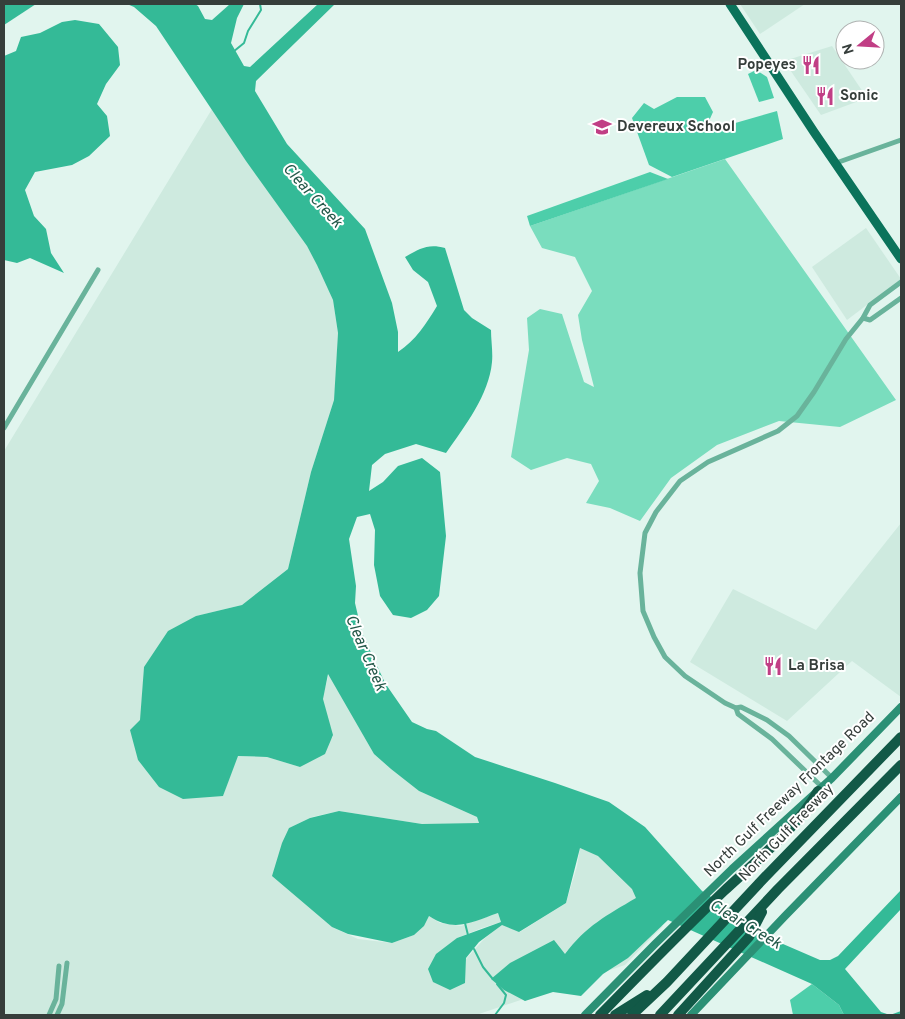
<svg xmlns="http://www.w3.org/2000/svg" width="905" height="1019" font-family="Overpass,sans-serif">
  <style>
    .built { fill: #ceeadf }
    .green { fill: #7addbe }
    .forest { fill: #4dceaa }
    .water { fill: #34ba97 }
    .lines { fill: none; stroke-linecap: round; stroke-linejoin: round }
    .stream { stroke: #34ba97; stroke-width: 2 }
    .minor { stroke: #69b39b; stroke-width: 5 }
    .secondary { stroke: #2b9075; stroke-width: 8 }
    .primary { stroke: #0b735b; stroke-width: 9 }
    .motorway { stroke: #125947; stroke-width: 10 }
    .labels { text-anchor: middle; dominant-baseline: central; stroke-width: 4; stroke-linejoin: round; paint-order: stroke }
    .poi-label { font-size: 15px; font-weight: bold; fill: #363e3b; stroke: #fff; text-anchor: start }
    .street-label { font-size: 15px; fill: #363e3b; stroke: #fff }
    .water-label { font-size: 16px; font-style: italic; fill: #245849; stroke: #fff }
  </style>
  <rect width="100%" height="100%" fill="#e1f5ee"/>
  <g class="built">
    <path d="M740 4H805L760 34Z"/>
    <path d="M832 46 867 98 821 115 784 61Z"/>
    <path d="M212 109 240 152 307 246 321 271 333 300 338 333 335 390 334 400 311 472 288 569 242 605 196 616 144 667 138 760 159 787 223 796 237 756 267 757 300 767 333 737 322 699 329 674 374 754 391 769 419 791 477 817 479 824H422L339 811 312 817 289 828 332 927 358 939 392 943 414 935 424 926 429 916 440 923 461 926 498 913 501 922 482 928 457 938 464 983 466 959 484 939 502 924 520 932 566 903 577 866 580 848 598 855 610 866 633 889 643 914 663 926 625 965 476 1015H4V451Z"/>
    <path d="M866 228 901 279 847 320 812 267Z"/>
    <path d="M901 523V697L852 661 787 721 690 662 733 589 816 630Z"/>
  </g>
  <path class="green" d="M725 159 896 400 840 427 779 421 717 445 671 478 640 521 610 508 586 503 599 481 591 464 567 458 531 470 511 457 529 350 527 318 540 309 562 314 584 382 594 387 582 340 578 315 592 291 575 257 542 248 530 226Z"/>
  <g class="forest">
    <path d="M756 70 767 77 774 98 759 102 748 74Z"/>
    <path d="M677 97H705L713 112 704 132 777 111 783 139 672 177 649 165 632 118 644 103 654 109Z"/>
    <path d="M650 172 668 179 530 226 527 216Z"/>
    <path d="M812 984 839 1005 844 1015H793L790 1000Z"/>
  </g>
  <g class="water">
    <path d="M4 4H36L4 25Z"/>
    <path d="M127 4H195L198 6 205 19 212 20 230 4H244L237 18 231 43 244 66 250 67 318 4H335L256 81 255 91 287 144 365 229 392 303 398 332V352C416 340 426 324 437 306L428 282 413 270 405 257C419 249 428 243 445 248L464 310 472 318 491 330C491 340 493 352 492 362 489 395 465 426 446 453L416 444 385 454 372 465 369 491 383 482 398 466 422 458 440 472 446 536 439 596 427 610 411 618 393 615 380 596 374 565 375 530 370 514 357 517 349 539 356 586 355 603 362 633 385 683 412 722 427 729 436 731 475 757 555 783 609 802 645 827 702 891 783 944 820 960H830L838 956 901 890V909L845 969 881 1012 890 1015 901 1011V1015H844L839 1005 812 984 668 920 628 958 603 974 581 996 553 992 525 1001 504 990 491 979 510 963 554 940 565 954C586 926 607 915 636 898L632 889 598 856 580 848 566 903 519 932 502 925 479 942 466 958 465 983 450 990 433 982 428 969 436 954 457 938 501 922 498 913C472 922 455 933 429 916L424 926 414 935 392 943 348 934 332 927 272 876 282 843 289 828 310 818 339 811 422 824 479 823 477 817 419 791 391 769 374 754 328 674 323 699 333 735 325 754 300 767 267 757 238 756 223 796 183 799 159 787 138 760 130 730 140 720 144 667 168 631 196 616 242 605 288 569 311 472 334 400 338 333 333 300 317 265 307 246 246 161 156 26 134 7Z"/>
    <path d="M75 20 99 24 118 47 120 65 106 84 97 104 107 116 110 136 89 156 72 165 35 172 25 190 34 216 46 229 51 253 64 273 30 258 17 263 4 260V56L16 51 21 37 40 33 62 22Z"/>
  </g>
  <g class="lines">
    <g class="stream">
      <path d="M233 52 244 43 248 31 261 10 260 4"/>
      <path d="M465 923 468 935"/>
      <path d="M474 949 483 967 492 978"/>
      <path d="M495 1015 504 1003 506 995 497 984"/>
    </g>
    <g class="minor">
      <path d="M836 163 901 140"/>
      <path d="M863 318 870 320 901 298"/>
      <path d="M4 428 98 270"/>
      <path d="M736 708 738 714 772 739 822 787"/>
      <path d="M832 778 789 736 767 720 741 707 736 708 725 703 685 676 665 657 654 637 643 611 640 573 645 533 656 512 680 481 708 462 778 431 797 416 814 392 846 339 863 318 870 305 901 282"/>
      <path d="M49 1015 56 999 59 966"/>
      <path d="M57 1015 62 1004 67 963"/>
    </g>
    <g class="secondary">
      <path d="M585 1015 655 944 732 869 832 778 901 707"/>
      <path d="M691 1015 785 916 901 797"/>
    </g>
    <path class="primary" d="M730 4 814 132 901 259"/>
    <g class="motorway">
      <path d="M600 1015C641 973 682 931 724 891 754 863 799 826 818 791"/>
      <path d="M615 1015 647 995"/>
      <path d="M632 1015 667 982 765 877 901 737"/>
      <path d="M660 1015 778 889 901 765"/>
      <path d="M678 1015 749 937 762 912"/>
    </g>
  </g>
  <defs>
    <g id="restaurant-bare" transform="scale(1.5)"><path d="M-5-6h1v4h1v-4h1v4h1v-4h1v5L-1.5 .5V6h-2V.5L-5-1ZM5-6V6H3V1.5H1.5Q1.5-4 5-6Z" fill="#c13e85" stroke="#fff" stroke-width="2.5" paint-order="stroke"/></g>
    <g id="school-bare" transform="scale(1.5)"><path d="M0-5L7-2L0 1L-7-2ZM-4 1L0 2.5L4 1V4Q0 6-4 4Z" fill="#c13e85" stroke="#fff" stroke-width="2.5" paint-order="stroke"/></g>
  </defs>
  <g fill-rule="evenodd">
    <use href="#restaurant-bare" x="811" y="65"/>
    <use href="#restaurant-bare" x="825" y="96"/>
    <use href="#school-bare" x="602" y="127"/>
    <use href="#restaurant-bare" x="773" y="666"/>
  </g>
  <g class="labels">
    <g class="poi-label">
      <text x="796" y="65" text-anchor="end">Popeyes</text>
      <text x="840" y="96">Sonic</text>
      <text x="617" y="127">Devereux School</text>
      <text x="788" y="666">La Brisa</text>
    </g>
    <g class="street-label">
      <text transform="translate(790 795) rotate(-44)">North Gulf Freeway Frontage Road</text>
      <text transform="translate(787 833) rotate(-46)">North Gulf Freeway</text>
    </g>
    <g class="water-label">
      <text transform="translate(312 196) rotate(48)">Clear Creek</text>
      <text transform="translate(365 653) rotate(67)">Clear Creek</text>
      <text transform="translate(745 925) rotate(31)">Clear Creek</text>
    </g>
  </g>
  <rect width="905" height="1019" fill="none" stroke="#363e3b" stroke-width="10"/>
  <g transform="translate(860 45) rotate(252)"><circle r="24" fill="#ffffff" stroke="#afb2b1"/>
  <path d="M0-4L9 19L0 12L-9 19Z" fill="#c13e85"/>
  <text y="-8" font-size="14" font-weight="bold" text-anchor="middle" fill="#363e3b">N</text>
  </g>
</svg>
